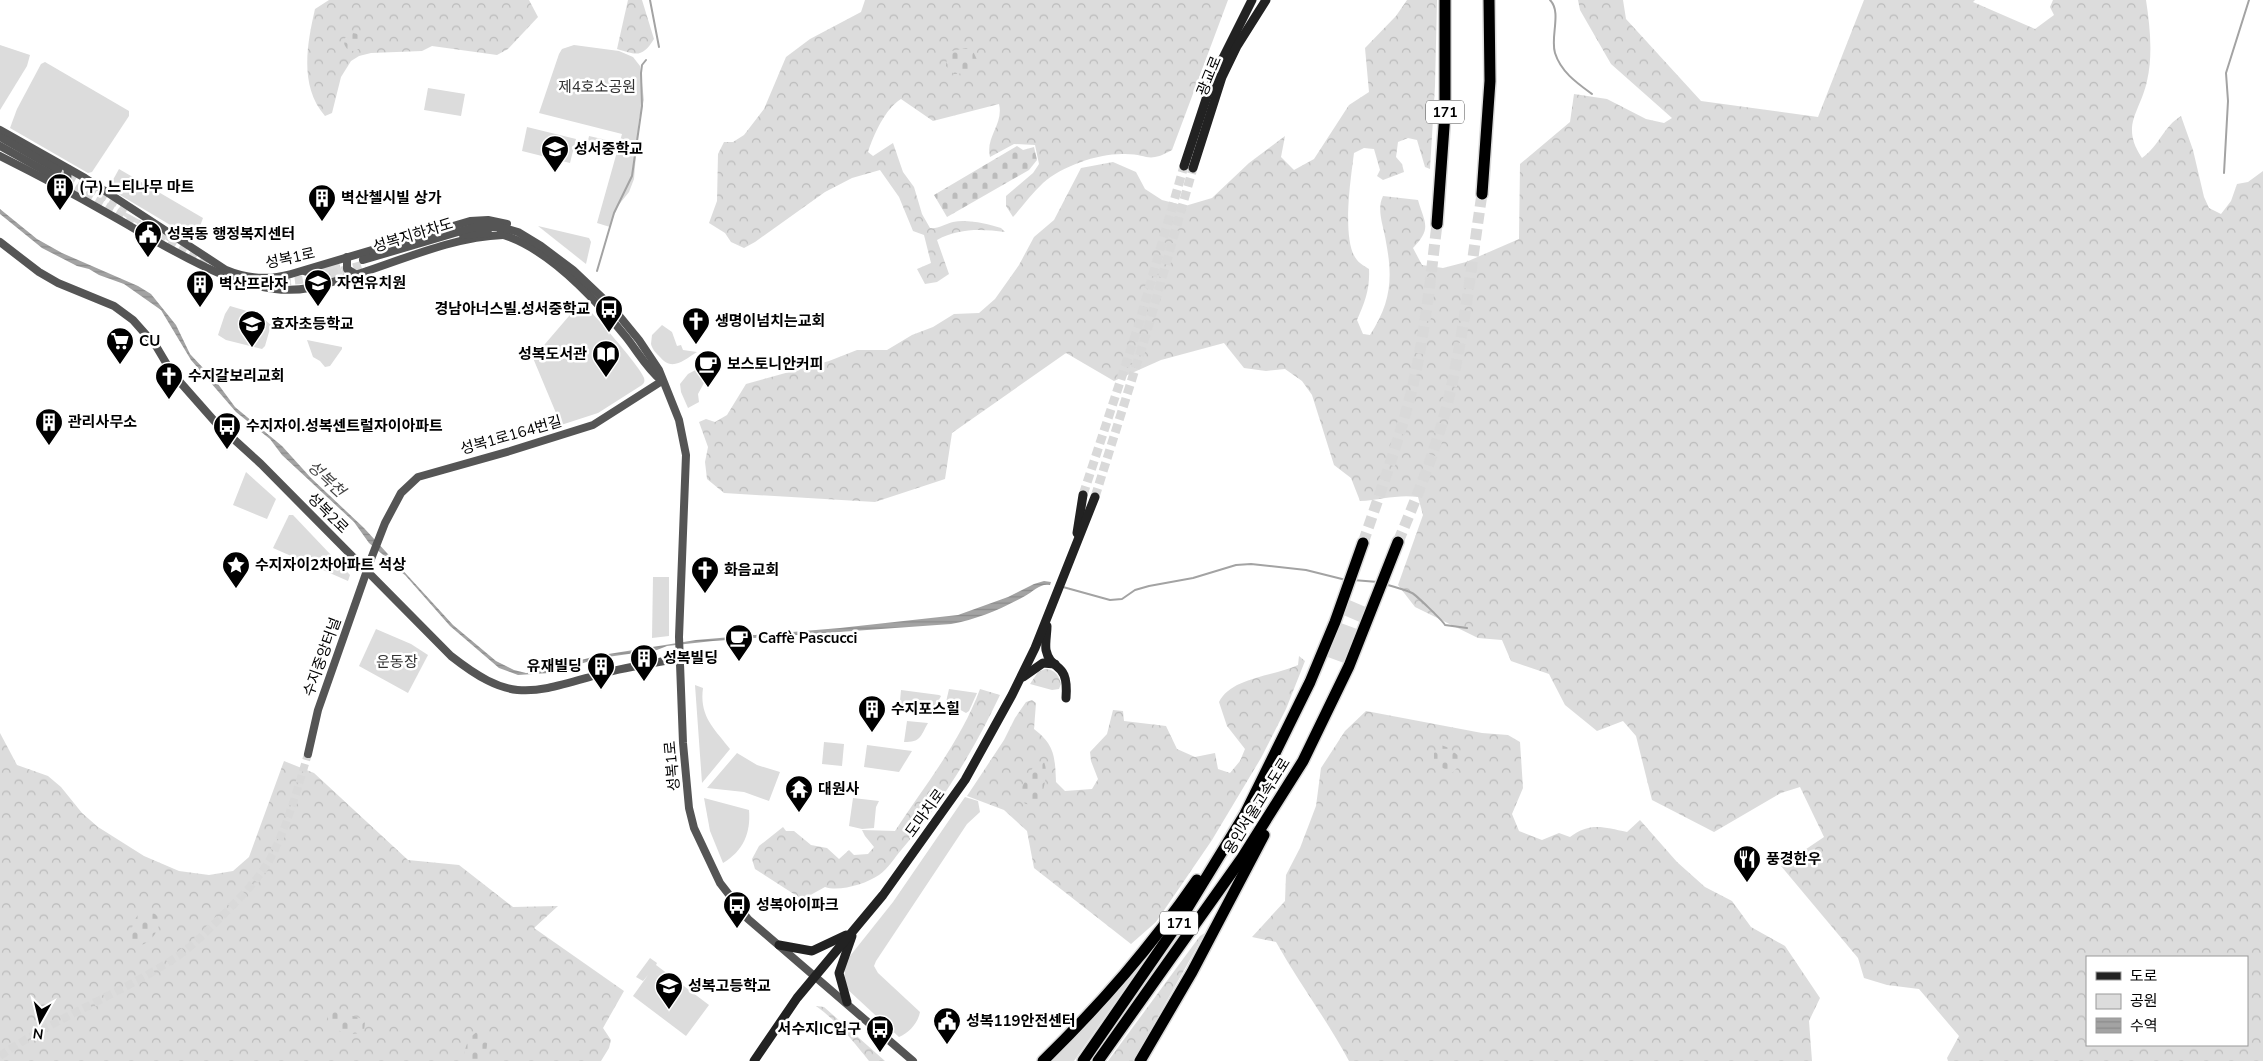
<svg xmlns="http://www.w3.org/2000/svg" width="2263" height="1061" font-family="'Nunito Sans','Noto Sans KR',sans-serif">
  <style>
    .green { fill: #dcdcdc }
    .forest { fill: url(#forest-crowns); fill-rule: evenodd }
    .cemetery { fill: url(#cemetery-stones) }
    .water { fill: url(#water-rules) }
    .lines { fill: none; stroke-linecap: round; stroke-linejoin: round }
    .stream { stroke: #a3a3a3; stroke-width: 2 }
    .tertiary-tunnel { stroke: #d9d9d9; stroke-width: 8; stroke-dasharray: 8 4; stroke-linecap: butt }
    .secondary-tunnel { stroke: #d9d9d9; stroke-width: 9; stroke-dasharray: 9 4.5; stroke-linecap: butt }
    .motorway-tunnel { stroke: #d9d9d9; stroke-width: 11; stroke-dasharray: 11 5.5; stroke-linecap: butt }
    .motorway-casing { stroke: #dbdbdb; stroke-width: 14 }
    .tertiary { stroke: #555; stroke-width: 8 }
    .secondary { stroke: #222; stroke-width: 9 }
    .motorway { stroke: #000; stroke-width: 11 }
    .labels { text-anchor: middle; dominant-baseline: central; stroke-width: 5; stroke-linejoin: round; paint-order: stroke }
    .shield { fill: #fff; stroke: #4c4c4c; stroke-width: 1 }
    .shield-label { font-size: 14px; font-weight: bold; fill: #000 }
    .street-label { font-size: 15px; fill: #000; stroke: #fff }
    .park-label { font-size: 15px; fill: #333; stroke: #fff }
    .poi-label { font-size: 15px; font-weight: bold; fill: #000; stroke: #fff; text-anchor: start }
    .water-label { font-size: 16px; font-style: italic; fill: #444; stroke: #fff }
  </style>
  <defs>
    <pattern id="forest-crowns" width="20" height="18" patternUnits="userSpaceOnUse" patternTransform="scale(1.25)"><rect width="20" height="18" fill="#dcdcdc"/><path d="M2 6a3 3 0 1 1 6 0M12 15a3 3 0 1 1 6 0" fill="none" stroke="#bbb"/></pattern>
    <pattern id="cemetery-stones" width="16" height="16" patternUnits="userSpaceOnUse" patternTransform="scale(1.25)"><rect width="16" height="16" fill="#dcdcdc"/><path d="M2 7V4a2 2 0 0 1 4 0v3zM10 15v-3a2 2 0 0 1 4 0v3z" fill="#bbb"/></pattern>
    <pattern id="water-rules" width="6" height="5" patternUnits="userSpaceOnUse" patternTransform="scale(1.25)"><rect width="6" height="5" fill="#a3a3a3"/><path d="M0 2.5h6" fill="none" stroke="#8b8b8b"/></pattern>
  </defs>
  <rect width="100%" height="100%" fill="#fff"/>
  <g class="green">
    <path d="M0 45 30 55 27 66 0 110Z"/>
    <path d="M574 45 619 51 633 57 640 66 644 100 639 119 634 179 629 192 617 207 610 227 597 223 622 134 539 113 559 54 562 49Z"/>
    <path d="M45 62 129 111V116L92 172 88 173 10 128 17 109 41 64Z"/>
    <path d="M428 88 465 94 461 116 424 110Z"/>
    <path d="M527 127 576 139 570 163 522 151Z"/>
    <path d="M589 136 611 141 607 156 586 150Z"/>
    <path d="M119 169 203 218 196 237 192 238 110 189 109 187Z"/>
    <path d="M538 226 589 238 591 242 586 264Z"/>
    <path d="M581 302C590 309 643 370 644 378 645 382 644 383 642 385L598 413 561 425 533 358Z"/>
    <path d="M230 306 247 311 253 310 271 325 265 346 262 349 226 340 218 335 225 314Z"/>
    <path d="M662 325 672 332 677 346 681 345 683 350 697 352C684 360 672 372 660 357 656 353 652 349 651 344L652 335Z"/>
    <path d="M307 340 342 347V349L330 366 325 367 320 361 313 357Z"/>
    <path d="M707 364 709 365 711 370 698 394 699 402 688 408 681 392 680 384 688 374Z"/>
    <path d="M246 472 276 499 267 519 233 505Z"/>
    <path d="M289 515H293L350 575 348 581 273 548Z"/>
    <path d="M653 577H669V636L652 638Z"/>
    <path d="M1347 599 1368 608 1362 623 1341 614Z"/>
    <path d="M1330 619 1357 629 1344 663 1317 653Z"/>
    <path d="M376 629 411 644 428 655 408 693 359 666Z"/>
    <path d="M695 685 703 688C699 717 715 729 730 749L702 783Z"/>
    <path d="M949 689 977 693 969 711 966 713 946 702Z"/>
    <path d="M901 690 939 695 941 696 931 715 899 712Z"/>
    <path d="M907 721 928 723C920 737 921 742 904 742Z"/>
    <path d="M824 742 844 744 842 766 822 764Z"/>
    <path d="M867 745 912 751 899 772 864 767Z"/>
    <path d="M737 753 757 765 780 772 769 801 744 792 707 788Z"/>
    <path d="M965 797 978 801 980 812 967 824 876 961 874 966 878 973 920 1012C918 1023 909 1033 899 1037L846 988 844 965 850 956 893 902Z"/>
    <path d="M704 798 749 810C751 833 743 851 723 863L710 831Z"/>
    <path d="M853 798 879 801 876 807 874 828 862 829 849 826Z"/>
    <path d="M1170 924 1074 1061H1050Z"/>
    <path d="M650 958 657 963 656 965 709 1005 686 1036 633 996 648 975 643 981 636 977Z"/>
  </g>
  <g class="forest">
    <path d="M329 0H529L538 17 508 49 497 55 432 46 422 51 371 53 359 56 351 61 341 77 332 113 325 116C299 86 307 44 315 9Z"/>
    <path d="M628 0H642L654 39C642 58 637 55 617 49Z"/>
    <path d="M865 0H1228L1172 150C1147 164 1149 154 1125 154 1099 153 1062 166 1043 183 1032 193 1023 206 1013 217L1006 206V196L1033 173 1039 164 1035 145 1014 144 990 157C985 137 1004 124 999 104L933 121 901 99C885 109 874 134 868 152L873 156 893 143 903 172 914 187 922 214 930 228C938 229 945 224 953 222 968 219 987 224 1001 228L1005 232C981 229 959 228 937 240L949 274 937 282 925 284 917 269 931 263 924 235 913 231 899 197 880 170 852 178 825 192 755 242 744 248 731 242 725 233 709 223 717 201 718 154 724 142H733L744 135 764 109 786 57 810 39 861 12Z"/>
    <path d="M1407 0H1437L1435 86 1430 169 1425 167 1417 140 1408 138 1398 142 1396 157 1402 164 1404 172 1383 180 1377 176 1380 170 1374 149 1364 148 1354 153C1351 177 1341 241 1357 260 1360 264 1366 267 1369 269 1370 289 1365 302 1357 320L1363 334 1370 335C1391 303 1393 278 1386 242 1384 227 1376 210 1383 196L1418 200C1425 224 1432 228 1413 248L1422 265 1443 268 1466 262 1519 239 1520 164 1570 122 1574 94 1607 99 1646 119 1664 123 1672 118 1611 64 1580 10 1578 0H1623L1626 19 1701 101 1818 117 1864 0H1975L1973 2 2035 29 2054 15 2050 7 2053 0H2146C2150 26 2153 55 2147 81 2140 113 2120 125 2142 158 2160 145 2163 127 2181 116L2193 150 2204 197 2209 208 2221 214 2231 201 2237 184 2248 182 2263 171V1061H1948L1947 1058 1959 1036 1919 989 1887 985 1864 978 1858 958 1781 866 1824 837 1800 787 1781 793 1714 832 1652 800 1636 736 1623 721 1597 731 1565 705 1549 674 1511 661 1502 640 1478 638 1415 607 1398 585 1423 515 1418 497C1398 494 1380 500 1360 501L1351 478 1334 465 1312 395 1302 381 1285 369 1266 371 1244 368 1224 343 1161 360 1114 381 1066 353 952 433 945 479 875 502 724 493 707 479 705 462 708 447 699 422 706 419 715 422 727 415 746 384 829 361 857 350H887L912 335 933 327 954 314 979 313 995 299 1019 265 1034 237 1054 220 1081 168 1113 162 1136 172 1145 189 1162 200 1185 206 1212 198 1249 163 1285 136 1281 157 1294 170 1314 159 1349 105 1369 92 1365 48 1396 16ZM2087 957H2247V1045H2087Z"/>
    <path d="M123 211 173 238 174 241 170 242 125 217 122 214Z"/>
    <path d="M339 263 343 275 313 285 312 271Z"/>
    <path d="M1299 656 1305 661 1286 709 1261 758 1212 840 1156 922 1131 944 1034 868 1027 831 1004 810 967 796 1004 740 1015 718 1026 702 1032 700 1036 703 1034 729C1055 745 1055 757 1056 782L1065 791 1092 789 1098 779 1091 761 1090 752 1107 734 1113 710 1123 711 1124 721 1166 726 1177 749 1195 757 1215 753 1218 769 1230 773 1240 761 1245 749 1227 726 1219 702C1231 677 1275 676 1298 665Z"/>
    <path d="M1045 669C1055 669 1059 676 1061 684L1059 689 1052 690 1030 684 1038 672Z"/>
    <path d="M980 689 1000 695C974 750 942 803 902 849 895 857 888 869 879 875 866 884 839 892 825 887L805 898H800L755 869 752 859 759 846 783 827 786 831H794L811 845 827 848 839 859 849 850 854 855 868 854 874 847 865 836 862 830 895 831C925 785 961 741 980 689Z"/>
    <path d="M1366 711 1482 733 1508 735 1520 742 1523 788 1512 814 1519 831 1542 840 1559 833 1570 837C1590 822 1603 827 1627 832L1640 820 1677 862 1705 887 1732 901 1751 927 1785 946 1820 998 1809 1021 1812 1061H1349C1327 1020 1299 983 1276 942L1252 937 1285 901 1286 875 1300 848 1316 806 1321 768 1345 731Z"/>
    <path d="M0 733 17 765 48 776 61 787 82 813 98 827 144 856 179 871 209 875 233 871 249 857 284 761 314 773 408 860 459 865 513 907 558 906 534 928 624 991 603 1028 611 1040 609 1048 601 1061H0Z"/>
    <path d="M1205 933 1133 1061H1108L1200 936Z"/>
    <path d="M816 1006 824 1007 885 1061H869C853 1041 837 1021 816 1006Z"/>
  </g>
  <g class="cemetery">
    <circle cx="353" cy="42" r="9"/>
    <path d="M966 48 973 51 977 60C972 70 966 74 954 74L946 66 947 58 952 51Z"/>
    <path d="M1017 146 1023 150 1034 147 1037 160 1029 170 947 217 934 195Z"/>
    <path d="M1441 745 1449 748 1461 758 1460 765 1452 773 1434 763V753Z"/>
    <path d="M1036 762H1044C1049 773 1043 794 1037 805 1029 806 1024 804 1019 799L1018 794Z"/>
    <path d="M142 911 155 914 160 919C160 932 144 953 131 942 130 931 133 918 142 911Z"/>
    <path d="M332 1010 363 1019 365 1022 364 1031C353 1038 325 1031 328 1013Z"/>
    <path d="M480 1030H485L488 1037 485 1061H463C465 1047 467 1037 480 1030Z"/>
  </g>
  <path class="water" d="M0 209 37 239 62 253 138 286 151 294 176 325 190 354 218 384 235 407 282 446 311 478 364 528 453 625 496 661 514 670 526 673 537 672 596 656 696 640 840 628 958 615 1008 597 1034 584 1044 581 1051 582 1050 585C1040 583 1034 591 1025 596 1001 609 978 619 951 624L713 641 667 646 657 650 600 658 550 673 518 675 499 668 450 626 405 575 389 563 388 559 369 543 354 522 282 455 270 439 236 412 191 360 161 310 124 284 99 275 89 269 77 266 42 248 0 214Z"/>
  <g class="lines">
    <g class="stream">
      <path d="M650 0 659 47"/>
      <path d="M1550 0C1562 12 1550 37 1555 53 1561 72 1577 83 1592 94"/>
      <path d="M2224 173 2228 101 2226 73 2249 0"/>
      <path d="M597 271 614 213 632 176 642 106 641 73 642 65 646 60"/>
      <path d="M1353 580 1378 582"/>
      <path d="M1385 584C1394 587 1403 589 1412 593 1416 595 1442 620 1445 625L1467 628"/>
      <path d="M1063 587 1110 600 1122 599 1135 590 1149 586 1193 578 1236 565 1251 564 1306 570 1346 580"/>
    </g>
    <g class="tertiary-tunnel">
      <path d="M58 170 130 211"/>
      <path d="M54 176 208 265"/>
      <path d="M247 280C288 287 326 275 365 264"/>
      <path d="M0 1056C56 1017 121 994 178 956 196 943 212 926 228 910 243 895 258 879 269 861 287 828 297 790 308 754"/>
    </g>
    <g class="secondary-tunnel">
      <path d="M1083 495 1138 327 1184 166"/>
      <path d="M1095 497 1147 331 1193 168"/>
    </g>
    <g class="motorway-tunnel">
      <path d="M1398 542C1416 499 1434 455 1446 409 1464 339 1471 266 1482 194"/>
      <path d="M1363 543C1379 496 1396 449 1409 401 1424 344 1430 283 1437 224"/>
    </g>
    <g class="motorway-casing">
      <g id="motorway">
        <path d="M1482 194 1490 81 1489 0"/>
        <path d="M1437 224 1445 113V0"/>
        <path d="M1043 1061C1102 1003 1150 948 1197 880"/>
        <path d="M1083 1061 1179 922 1245 814 1310 682 1335 622 1363 543"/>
        <path d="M1098 1061 1242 858 1303 761 1349 666 1398 542"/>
        <path d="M1140 1061 1192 972 1264 835"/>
      </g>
    </g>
    <g class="tertiary">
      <path d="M0 130 85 178 226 270C247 279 269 280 291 274L470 221 488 220 507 224"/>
      <path d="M0 137 58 170"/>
      <path d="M0 146 54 176"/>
      <path d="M0 156C36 174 72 193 107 213 162 243 244 301 309 288 372 275 440 237 503 235"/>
      <path d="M60 188 67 181 68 169"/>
      <path d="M500 234C547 247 596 300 626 337 638 352 647 369 662 381"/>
      <path d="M463 235 488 233"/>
      <path d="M0 242 39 272 58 283 114 306 133 320 156 346 172 373 217 424 261 464 451 656C511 703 529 694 597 675 624 667 652 664 680 658"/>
      <path d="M347 257V269L355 274"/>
      <path d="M363 260 475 227H500L518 232 541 246 573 270 612 307 639 340 659 370 679 420 686 455 679 637 683 743 689 808 694 828 720 883 748 919 913 1061"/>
      <path d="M304 271 310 273 313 278 309 288"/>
      <path d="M308 754 318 710 371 559 385 523 401 493 418 477 510 451 593 425 662 381"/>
    </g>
    <g class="secondary">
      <path d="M1184 166 1213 78 1252 0"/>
      <path d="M1193 168 1222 77 1237 46 1266 0"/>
      <path d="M1077 533 1083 495"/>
      <path d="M1047 626C1047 634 1045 642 1046 650 1051 673 1069 659 1066 698"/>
      <path d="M1023 677 1043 663 1055 664"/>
      <path d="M779 945 812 951 846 935"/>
      <path d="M847 1002 839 973 852 936"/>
      <path d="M754 1061 797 998 883 895 965 780 1012 695 1035 648 1095 497"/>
    </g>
    <use href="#motorway" class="motorway"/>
  </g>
  <defs>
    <g id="school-pin" transform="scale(1.4375)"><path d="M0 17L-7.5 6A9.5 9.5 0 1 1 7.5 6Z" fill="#000" stroke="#fff"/><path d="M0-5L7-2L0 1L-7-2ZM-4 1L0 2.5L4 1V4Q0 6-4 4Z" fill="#fff"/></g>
    <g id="building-pin" transform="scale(1.4375)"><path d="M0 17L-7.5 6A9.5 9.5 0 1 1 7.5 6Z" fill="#000" stroke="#fff"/><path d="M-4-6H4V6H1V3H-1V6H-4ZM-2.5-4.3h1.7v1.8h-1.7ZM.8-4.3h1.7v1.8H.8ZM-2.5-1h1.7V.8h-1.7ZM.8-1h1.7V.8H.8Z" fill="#fff"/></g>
    <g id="civic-pin" transform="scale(1.4375)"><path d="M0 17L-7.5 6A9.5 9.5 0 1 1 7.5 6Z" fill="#000" stroke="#fff"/><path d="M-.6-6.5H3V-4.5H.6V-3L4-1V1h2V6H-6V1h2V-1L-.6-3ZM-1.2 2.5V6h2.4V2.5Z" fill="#fff"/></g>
    <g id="bus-pin" transform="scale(1.4375)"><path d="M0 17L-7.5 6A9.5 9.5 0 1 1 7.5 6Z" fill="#000" stroke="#fff"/><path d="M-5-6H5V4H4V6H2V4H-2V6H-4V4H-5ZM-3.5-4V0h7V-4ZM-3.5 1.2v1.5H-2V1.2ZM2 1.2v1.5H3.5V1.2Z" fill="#fff"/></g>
    <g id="church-pin" transform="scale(1.4375)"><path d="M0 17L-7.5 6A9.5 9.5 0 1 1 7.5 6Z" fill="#000" stroke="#fff"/><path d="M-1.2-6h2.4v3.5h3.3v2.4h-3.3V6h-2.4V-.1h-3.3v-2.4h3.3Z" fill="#fff"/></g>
    <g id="supermarket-pin" transform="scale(1.4375)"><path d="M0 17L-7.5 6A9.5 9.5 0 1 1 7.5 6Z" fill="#000" stroke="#fff"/><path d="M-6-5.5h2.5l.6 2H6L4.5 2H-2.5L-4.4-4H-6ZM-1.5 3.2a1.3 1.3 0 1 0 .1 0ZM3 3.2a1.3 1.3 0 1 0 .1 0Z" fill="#fff"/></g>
    <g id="library-pin" transform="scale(1.4375)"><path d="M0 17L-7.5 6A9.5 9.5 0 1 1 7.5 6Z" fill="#000" stroke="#fff"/><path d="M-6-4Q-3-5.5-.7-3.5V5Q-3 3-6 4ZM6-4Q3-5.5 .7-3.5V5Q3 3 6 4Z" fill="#fff"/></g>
    <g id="cafe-pin" transform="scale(1.4375)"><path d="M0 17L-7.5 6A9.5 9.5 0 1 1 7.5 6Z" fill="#000" stroke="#fff"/><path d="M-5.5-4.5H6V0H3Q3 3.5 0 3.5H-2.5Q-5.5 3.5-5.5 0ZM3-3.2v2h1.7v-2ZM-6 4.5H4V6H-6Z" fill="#fff"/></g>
    <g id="sight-pin" transform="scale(1.4375)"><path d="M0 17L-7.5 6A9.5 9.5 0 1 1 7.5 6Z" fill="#000" stroke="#fff"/><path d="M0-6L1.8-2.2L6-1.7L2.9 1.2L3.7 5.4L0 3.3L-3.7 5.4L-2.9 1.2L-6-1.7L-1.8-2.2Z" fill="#fff"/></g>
    <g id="temple-pin" transform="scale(1.4375)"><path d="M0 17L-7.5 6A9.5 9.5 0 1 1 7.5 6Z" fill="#000" stroke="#fff"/><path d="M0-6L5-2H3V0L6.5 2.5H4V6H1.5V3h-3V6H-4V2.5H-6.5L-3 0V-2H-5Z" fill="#fff"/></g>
    <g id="restaurant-pin" transform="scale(1.4375)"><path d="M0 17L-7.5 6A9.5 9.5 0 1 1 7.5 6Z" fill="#000" stroke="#fff"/><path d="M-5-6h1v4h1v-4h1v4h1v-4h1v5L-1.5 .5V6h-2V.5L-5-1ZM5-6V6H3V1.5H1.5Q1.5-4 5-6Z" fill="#fff"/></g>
  </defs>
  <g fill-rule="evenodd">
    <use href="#school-pin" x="555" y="149"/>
    <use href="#building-pin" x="60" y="187"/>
    <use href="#building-pin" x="322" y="198"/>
    <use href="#civic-pin" x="148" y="234"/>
    <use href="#school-pin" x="318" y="283"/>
    <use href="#building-pin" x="200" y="284"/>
    <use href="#bus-pin" x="609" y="309"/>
    <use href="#church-pin" x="696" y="321"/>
    <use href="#school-pin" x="252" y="324"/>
    <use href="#supermarket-pin" x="120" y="341"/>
    <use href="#library-pin" x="606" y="354"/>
    <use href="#cafe-pin" x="708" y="364"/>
    <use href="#church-pin" x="169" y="376"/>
    <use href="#building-pin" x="49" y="422"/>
    <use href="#bus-pin" x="227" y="426"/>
    <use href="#sight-pin" x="236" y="565"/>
    <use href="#church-pin" x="705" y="570"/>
    <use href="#cafe-pin" x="739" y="638"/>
    <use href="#building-pin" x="644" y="658"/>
    <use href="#building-pin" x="601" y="666"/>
    <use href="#building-pin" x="872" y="709"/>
    <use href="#temple-pin" x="799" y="789"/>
    <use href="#restaurant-pin" x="1747" y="859"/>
    <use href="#bus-pin" x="737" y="905"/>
    <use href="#school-pin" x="669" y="986"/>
    <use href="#civic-pin" x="947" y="1021"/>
    <use href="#bus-pin" x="880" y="1029"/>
  </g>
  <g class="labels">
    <g class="shield">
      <rect x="1426" y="100.5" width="38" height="23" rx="4"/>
      <rect x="1160" y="911.5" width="38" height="23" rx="4"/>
    </g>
    <g class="shield-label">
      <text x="1445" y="112">171</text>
      <text x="1179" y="923">171</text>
    </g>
    <g class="street-label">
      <text transform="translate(1209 76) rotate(-68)">광교로</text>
      <text transform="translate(413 235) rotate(-17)">성복지하차도</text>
      <text transform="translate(290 258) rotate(-12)">성복1로</text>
      <text transform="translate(511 435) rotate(-16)">성복1로164번길</text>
      <text transform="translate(328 513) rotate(45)">성복2로</text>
      <text transform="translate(322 657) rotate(-70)">수지중앙터널</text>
      <text transform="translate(672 766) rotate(-95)">성복1로</text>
      <text transform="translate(1257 806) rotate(-58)">용인서울고속도로</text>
      <text transform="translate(925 813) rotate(-54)">도마치로</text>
    </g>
    <g class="park-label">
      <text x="597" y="87">제4호소공원</text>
      <text x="397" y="662">운동장</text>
    </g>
    <g class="poi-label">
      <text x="574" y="149">성서중학교</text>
      <text x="79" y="187">(구) 느티나무 마트</text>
      <text x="341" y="198">벽산첼시빌 상가</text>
      <text x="167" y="234">성복동 행정복지센터</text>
      <text x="337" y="283">자연유치원</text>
      <text x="219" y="284">벽산프라자</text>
      <text x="590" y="309" text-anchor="end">경남아너스빌.성서중학교</text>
      <text x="715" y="321">생명이넘치는교회</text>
      <text x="271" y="324">효자초등학교</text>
      <text x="139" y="341">CU</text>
      <text x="587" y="354" text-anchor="end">성복도서관</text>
      <text x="727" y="364">보스토니안커피</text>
      <text x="188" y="376">수지갈보리교회</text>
      <text x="68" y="422">관리사무소</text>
      <text x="246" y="426">수지자이.성복센트럴자이아파트</text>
      <text x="255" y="565">수지자이2차아파트 석상</text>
      <text x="724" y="570">화음교회</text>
      <text x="758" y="638">Caffè Pascucci</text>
      <text x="663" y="658">성복빌딩</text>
      <text x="582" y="666" text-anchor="end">유재빌딩</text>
      <text x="891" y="709">수지포스힐</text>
      <text x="818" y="789">대원사</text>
      <text x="1766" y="859">풍경한우</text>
      <text x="756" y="905">성복아이파크</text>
      <text x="688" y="986">성복고등학교</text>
      <text x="966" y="1021">성복119안전센터</text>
      <text x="861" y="1029" text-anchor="end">서수지IC입구</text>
    </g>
    <g class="water-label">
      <text transform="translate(326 479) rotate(43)">성복천</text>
    </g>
  </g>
  <rect x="2086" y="956" width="162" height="90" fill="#ffffff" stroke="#999999"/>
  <rect x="2096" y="972" width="25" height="8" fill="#222222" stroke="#999999"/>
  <text x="2130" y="981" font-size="15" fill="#000000">도로</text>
  <rect x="2096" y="994" width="25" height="15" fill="#dcdcdc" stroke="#999999"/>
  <text x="2130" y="1006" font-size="15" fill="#000000">공원</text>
  <rect x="2096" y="1018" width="25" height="15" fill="url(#water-rules)" stroke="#999999"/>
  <text x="2130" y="1031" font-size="15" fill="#000000">수역</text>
  <g transform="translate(40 1021) rotate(188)" stroke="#ffffff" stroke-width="4" paint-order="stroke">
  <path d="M0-4L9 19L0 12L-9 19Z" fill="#000000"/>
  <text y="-8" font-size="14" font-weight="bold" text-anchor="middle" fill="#000000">N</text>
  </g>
</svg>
